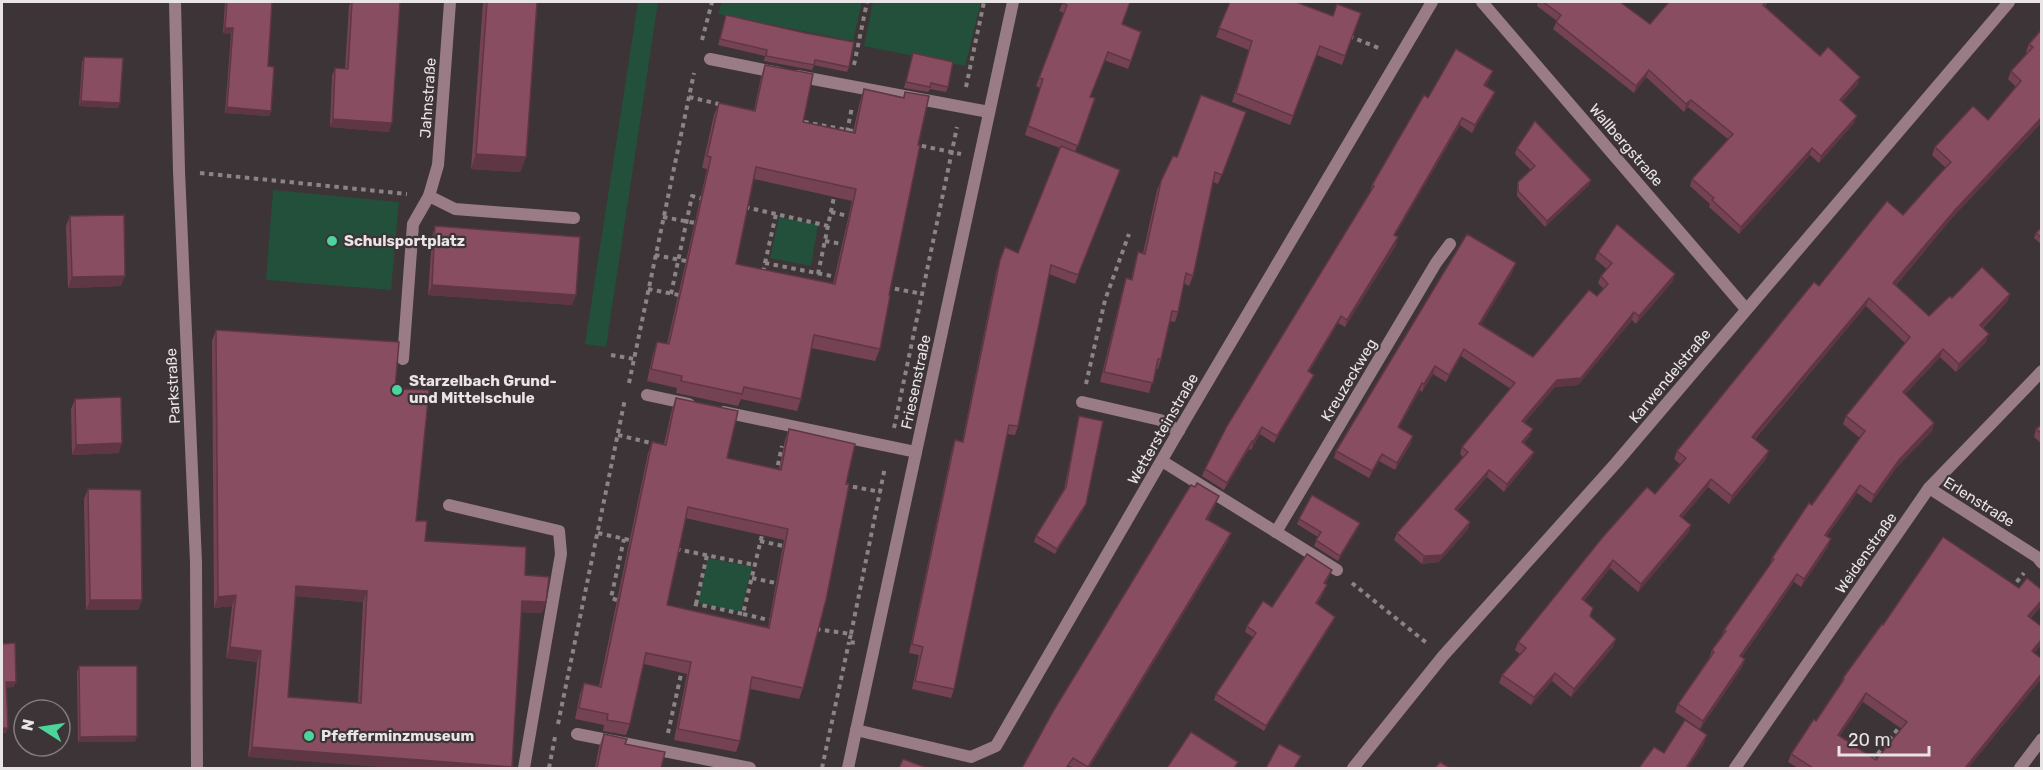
<svg xmlns="http://www.w3.org/2000/svg" width="2043" height="770" font-family="Rubik,sans-serif">
  <style>
    .green { fill: #22503b }
    .lines { fill: none; stroke-linecap: round; stroke-linejoin: round }
    .path { stroke: #8b8386; stroke-width: 4; stroke-dasharray: 4.5 4.5; stroke-linecap: butt }
    .service { stroke: #997c85; stroke-width: 12 }
    .minor { stroke: #997c85; stroke-width: 12 }
    .wall { fill: #754253; fill-rule: evenodd }
    .shaded-wall { fill: #5f3644 }
    .building { fill: #884d61; stroke: #5f3644; stroke-width: 1.5; fill-rule: evenodd }
    .poi-dot { fill: #4bd49b; stroke: #3d3437; stroke-width: 2 }
    .labels { text-anchor: middle; dominant-baseline: central; stroke-width: 4.5; stroke-linejoin: round; paint-order: stroke }
    .street-label { font-size: 15px; fill: #e9e4e5; stroke: #3d3437 }
    .poi-label { font-size: 15px; font-weight: bold; fill: #e9e4e5; stroke: #3d3437; text-anchor: start }
  </style>
  <rect width="100%" height="100%" fill="#3d3437"/>
  <g class="green">
    <path d="M638 2H658L606 347 585 344Z"/>
    <path d="M722 2H862L853 41 718 14Z"/>
    <path d="M873 2H981L965 66 864 46Z"/>
    <path d="M273 190 399 202 391 290 266 280Z"/>
    <path d="M779 217 818 225 811 266 770 258Z"/>
    <path d="M708 558 752 567 741 612 698 603Z"/>
  </g>
  <g class="lines">
    <g class="path">
      <path d="M1349 36 1381 49"/>
      <path d="M702 40 712 2"/>
      <path d="M854 65 867 2"/>
      <path d="M966 87 984 2"/>
      <path d="M689 97 723 105"/>
      <path d="M804 122 858 132"/>
      <path d="M847 132 852 107"/>
      <path d="M913 144 961 154"/>
      <path d="M200 173 407 194"/>
      <path d="M745 207 828 226"/>
      <path d="M831 212 848 216"/>
      <path d="M663 217 695 223"/>
      <path d="M825 241 842 244"/>
      <path d="M655 255 686 261"/>
      <path d="M765 263 776 214"/>
      <path d="M763 272 765 263 837 277"/>
      <path d="M818 274 835 192"/>
      <path d="M886 287 923 294"/>
      <path d="M648 289 679 295"/>
      <path d="M671 294 692 196 703 199"/>
      <path d="M611 355 634 359"/>
      <path d="M629 383 694 73"/>
      <path d="M1086 384 1105 300 1129 234"/>
      <path d="M894 428 957 127"/>
      <path d="M618 435 655 444"/>
      <path d="M776 474 782 446"/>
      <path d="M844 485 881 492"/>
      <path d="M598 533 634 541"/>
      <path d="M760 541 783 546"/>
      <path d="M676 549 755 565"/>
      <path d="M752 578 776 583"/>
      <path d="M1352 583 1428 644"/>
      <path d="M2011 589 2024 573"/>
      <path d="M617 600 611 598 624 539"/>
      <path d="M696 604 707 555"/>
      <path d="M743 614 773 621"/>
      <path d="M693 615 696 604 743 614 763 531"/>
      <path d="M816 629 851 634 849 642 856 643"/>
      <path d="M851 634 885 467"/>
      <path d="M558 724 625 399"/>
      <path d="M668 733 682 670"/>
      <path d="M1872 761 1901 725"/>
      <path d="M549 768 555 737"/>
      <path d="M822 768 849 642"/>
    </g>
    <g class="service">
      <path d="M710 59 779 73"/>
      <path d="M797 76 989 112"/>
      <path d="M403 359 413 224 429 196 455 209 574 218"/>
      <path d="M647 395 689 404"/>
      <path d="M1082 402 1160 420 1179 431"/>
      <path d="M724 412 916 452"/>
      <path d="M449 505 559 531 561 554 524 768"/>
      <path d="M1276 532 1436 263 1450 244"/>
      <path d="M577 734 750 768"/>
    </g>
    <g class="minor">
      <path d="M175 2 179 171 196 562 197 768"/>
      <path d="M1482 2 1746 309"/>
      <path d="M429 196 438 165 450 2"/>
      <path d="M1162 461 1337 570"/>
      <path d="M1929 488 2037 557 2042 563"/>
      <path d="M856 730 971 757 996 746 1185 420 1432 2"/>
      <path d="M848 768 1013 2"/>
      <path d="M1353 768 1443 656 1616 463 2009 2"/>
      <path d="M1735 768 1929 488 2042 371"/>
      <path d="M2020 768 2042 739"/>
    </g>
  </g>
  <g class="wall">
    <path d="M225 2H272L268 66 271 111 269 116 225 113 231 34 223 33Z"/>
    <path d="M351 2H400L389 132 330 127 332 76 335 68 345 69 349 6Z"/>
    <path d="M483 2H537L526 157 520 172 471 169Z"/>
    <path d="M1063 2 1141 32 1128 69 1104 60 1090 97 1095 98 1075 152 1120 170 1075 284 1049 274 1018 426 1015 435 1007 434 954 689 951 698 912 689 919 655 909 653 952 449 955 440 962 442 997 269 1005 247 1018 253 1060 148 1025 135 1040 88 1036 86 1064 13 1059 11Z"/>
    <path d="M1230 2 1333 16 1361 13 1342 65 1317 55 1290 125 1232 102 1249 50 1216 37Z"/>
    <path d="M1538 2H1620L1650 24 1669 2H1768L1765 6 1820 56 1858 84 1842 102 1854 123 1819 163 1810 155 1739 234 1709 207 1710 204 1690 186 1692 179 1728 139 1688 107 1684 112 1646 77 1634 93 1553 29 1557 21 1537 6Z"/>
    <path d="M726 15 849 67 847 72 814 65 812 70 764 61 765 56 718 45Z"/>
    <path d="M2042 29V122L1952 218 1896 285 1929 316 1952 298 2010 294 2007 302 1983 328 1986 342 1956 372 1940 357 1905 394 1934 423 1932 431 1896 468 1871 503 1857 493 1827 536 1828 547 1801 587 1794 582 1742 657 1745 659 1742 667 1700 729 1675 712 1678 704 1709 658 1712 650 1722 636 1724 630 1770 565 1772 558 1860 438 1843 424 1846 416 1905 343 1866 306 1755 439 1766 459 1729 504 1708 487 1682 518 1691 525 1688 533 1638 592 1610 568 1584 601 1590 616 1613 647 1571 697 1552 681 1531 705 1499 683 1502 675 1520 654 1515 650 1518 642 1655 494 1681 465 1674 459 1677 451 1819 286 1903 215 1946 168 1932 155 1935 147 1988 120 2016 87 2008 79 2011 71 2027 53 2026 52 2029 44Z"/>
    <path d="M913 53 948 87 946 92 930 89 928 92 904 88Z"/>
    <path d="M84 57 118 108 79 106 82 62Z"/>
    <path d="M765 65 803 122 853 132 860 101 864 89 903 97 905 92 918 145 889 295 880 349 875 361 811 348 801 399 797 411 741 399 738 406 676 393 677 388 647 381 653 354 657 342 667 344 707 169 702 168 714 115 719 103 754 110 761 77ZM754 179 852 201 833 284 736 264Z"/>
    <path d="M1490 79 1486 86 1495 92 1492 99 1472 133 1460 125 1395 235 1396 245 1345 327 1338 323 1309 372 1311 382 1274 443 1260 434 1251 450 1249 449 1224 490 1202 476 1205 469 1370 192 1372 185 1428 98Z"/>
    <path d="M1246 112 1218 184 1213 182 1193 276 1189 286 1184 283 1178 312 1175 322 1170 321 1161 359 1158 369H1156L1149 393 1100 382 1123 288 1126 278 1131 280 1135 262 1138 252 1143 253 1157 190 1161 181 1177 157Z"/>
    <path d="M1517 148 1589 185 1545 227 1517 196V187L1518 182 1531 170 1515 154Z"/>
    <path d="M70 216 121 286 68 288 66 226Z"/>
    <path d="M435 226 572 305 428 295 432 237Z"/>
    <path d="M2042 227V245L2034 238 2036 233Z"/>
    <path d="M1598 252 1675 274 1672 282 1636 324 1632 320 1578 385 1555 387 1524 423 1530 436 1524 443 1534 452 1531 459 1504 492 1487 477 1457 511 1470 522 1468 529 1439 562 1422 564 1394 540 1397 533 1463 457 1460 454 1462 447 1511 389 1461 356 1446 382 1433 374 1422 392 1420 390 1399 427 1411 443 1395 470 1379 461 1369 478 1334 458 1336 451 1513 271 1481 324 1533 357 1597 296 1604 289 1598 283 1601 276 1607 269 1595 259Z"/>
    <path d="M216 330 395 389 416 521 425 541 525 575 546 602 542 613 521 612 512 767 248 757 257 662 226 658 232 606 214 608 212 341ZM295 596 363 602 358 703 288 697Z"/>
    <path d="M676 398 727 458 779 469 785 440 789 429 846 484 803 688 799 699 750 689 740 741 736 752 674 740 687 674 644 664 630 724 626 735 603 731 604 725 575 719 580 694 584 683 599 686 648 453 652 442 664 444 672 409ZM685 518 784 540 768 627 667 605Z"/>
    <path d="M75 399 119 453 72 455 71 409Z"/>
    <path d="M1079 416 1084 509 1055 554 1034 542 1036 536 1064 489 1078 422Z"/>
    <path d="M2042 424V444L2034 437 2036 429Z"/>
    <path d="M88 489 142 600 138 610H86L84 499Z"/>
    <path d="M1216 504 1208 519 1228 541 1089 768H1074L1070 766 1022 768Z"/>
    <path d="M1299 519 1360 523 1358 528 1338 561 1314 546 1318 537 1297 524Z"/>
    <path d="M1330 575 1325 584V590L1317 604 1335 617 1333 622 1264 731 1214 700 1216 694 1253 637 1245 632 1247 626 1272 607Z"/>
    <path d="M2042 605 2031 618 2042 627V644L2034 653 2042 678 1968 768H1798L1788 762 1791 754 1816 721 1841 684 1843 678 1883 625ZM1863 702 1902 729 1876 760 1839 736Z"/>
    <path d="M79 666 135 742H78L77 672Z"/>
    <path d="M604 734 625 744 661 768H595L599 747Z"/>
  </g>
  <g class="shaded-wall">
    <path d="M225 28H233L231 34 223 33Z"/>
    <path d="M1649 70 1646 77 1634 93 1636 86Z"/>
    <path d="M1493 71 1490 79 1482 93 1484 85Z"/>
    <path d="M1860 77 1858 84 1837 107 1840 100Z"/>
    <path d="M1495 92 1492 99 1472 133 1475 125Z"/>
    <path d="M1691 100 1688 107 1684 112 1686 104Z"/>
    <path d="M81 101 120 103 118 108 79 106Z"/>
    <path d="M227 107 271 111 269 116 225 113Z"/>
    <path d="M1857 116 1854 123 1819 163 1821 156Z"/>
    <path d="M2042 117V122L1952 218 1890 291 1893 283 1955 210Z"/>
    <path d="M1462 118 1460 125 1391 242 1394 235Z"/>
    <path d="M333 119 392 123 389 132 330 127Z"/>
    <path d="M1812 148 1810 155 1739 234 1741 227Z"/>
    <path d="M476 154 526 157 520 172 471 169Z"/>
    <path d="M1591 180 1589 185 1545 227 1547 221Z"/>
    <path d="M1398 237 1396 245 1345 327 1347 320Z"/>
    <path d="M1516 263 1513 271 1477 331 1479 324Z"/>
    <path d="M1675 274 1672 282 1636 324 1639 316Z"/>
    <path d="M125 276 121 286 68 288 72 277Z"/>
    <path d="M432 285 576 295 572 305 428 295Z"/>
    <path d="M2010 294 2007 302 1977 333 1980 325Z"/>
    <path d="M1869 298 1866 306 1749 445 1752 437Z"/>
    <path d="M1634 312 1632 320 1578 385 1555 387 1520 428 1522 421 1557 380Z"/>
    <path d="M1341 316 1338 323 1305 378 1308 371Z"/>
    <path d="M1989 334 1986 342 1956 372 1959 364Z"/>
    <path d="M1464 349 1461 356 1446 382 1449 375Z"/>
    <path d="M1943 349 1940 357 1900 400 1903 392Z"/>
    <path d="M1435 366 1433 374 1422 392 1424 384Z"/>
    <path d="M1314 375 1311 382 1274 443 1277 436Z"/>
    <path d="M1422 383 1420 390 1395 434 1398 427Z"/>
    <path d="M1934 423 1932 431 1896 468 1871 503 1874 495 1899 460Z"/>
    <path d="M1262 427 1260 434 1251 450 1253 442Z"/>
    <path d="M1533 429 1530 436 1519 449 1522 442Z"/>
    <path d="M1413 436 1411 443 1395 470 1397 463Z"/>
    <path d="M1252 441 1249 449 1224 490 1227 483Z"/>
    <path d="M122 443 119 453 72 455 76 445Z"/>
    <path d="M1769 451 1766 459 1729 504 1732 496Z"/>
    <path d="M1534 452 1531 459 1504 492 1507 484Z"/>
    <path d="M1382 454 1379 461 1369 478 1372 471Z"/>
    <path d="M1489 470 1487 477 1452 516 1455 509Z"/>
    <path d="M1711 479 1708 487 1677 524 1680 516Z"/>
    <path d="M1860 485 1857 493 1822 543 1825 535Z"/>
    <path d="M1219 496 1216 504 1203 527 1206 519Z"/>
    <path d="M1086 504 1084 509 1055 554 1057 549Z"/>
    <path d="M1470 522 1468 529 1439 562 1422 564 1424 556Z"/>
    <path d="M1360 523 1358 528 1338 561 1340 556Z"/>
    <path d="M1691 525 1688 533 1638 592 1641 584Z"/>
    <path d="M1231 533 1228 541 1089 768H1087Z"/>
    <path d="M1831 539 1828 547 1801 587 1804 579Z"/>
    <path d="M1613 560 1610 568 1579 607 1582 599Z"/>
    <path d="M1797 574 1794 582 1737 664 1740 656Z"/>
    <path d="M296 586 367 591 363 602 292 596Z"/>
    <path d="M236 595 232 606 214 608 218 597Z"/>
    <path d="M90 600H142L138 610H86Z"/>
    <path d="M2042 600V605L2025 624 2028 616Z"/>
    <path d="M522 601 546 602 542 613 518 612Z"/>
    <path d="M1335 617 1333 622 1264 731 1266 726Z"/>
    <path d="M1616 639 1613 647 1571 697 1574 689Z"/>
    <path d="M2042 639V644L2029 659 2032 651Z"/>
    <path d="M230 647 261 651 257 662 226 658Z"/>
    <path d="M1745 659 1742 667 1700 729 1703 721Z"/>
    <path d="M1555 673 1552 681 1531 705 1534 697Z"/>
    <path d="M2042 673V678L1968 768H1965Z"/>
    <path d="M6 682H16L14 687 4 688Z"/>
    <path d="M1866 693 1863 702 1835 743 1838 735Z"/>
    <path d="M2 728H8L6 733H2Z"/>
    <path d="M1707 735 1704 744 1688 768H1685Z"/>
    <path d="M137 736 135 742H78L80 737Z"/>
    <path d="M252 747 512 767 511 768H392L248 757Z"/>
  </g>
  <g class="building">
    <path d="M227 2H272L268 66 274 67 271 111 227 107 233 28H225Z"/>
    <path d="M352 2H400L392 123 333 119 335 68 348 69Z"/>
    <path d="M487 2H537L526 157 476 154Z"/>
    <path d="M1063 2H1130L1122 24 1141 32 1131 61 1108 52 1090 97 1095 98 1078 146 1028 126 1043 79 1039 78 1067 5 1062 3Z"/>
    <path d="M1230 2H1296L1333 16 1337 4 1361 13 1345 56 1320 46 1293 116 1236 93 1252 41 1219 28Z"/>
    <path d="M1543 2H1620L1650 24 1669 2H1765L1763 5 1820 56 1828 47 1860 77 1840 100 1857 116 1821 156 1812 148 1741 227 1712 200 1714 198 1692 179 1733 134 1691 100 1686 104 1649 70 1636 86 1556 22 1561 15Z"/>
    <path d="M726 15 805 33 854 42 849 67 815 60 814 65 766 56 767 50 720 39Z"/>
    <path d="M2042 29V117L1955 210 1893 283 1929 316 1950 296 1952 298 1982 267 2010 294 1980 325 1989 334 1959 364 1943 349 1903 392 1934 423 1899 460 1874 495 1860 485 1825 535 1831 539 1804 579 1797 574 1740 656 1745 659 1703 721 1678 704 1714 652 1712 650 1726 631 1724 630 1774 559 1772 558 1809 503 1812 505 1865 431 1846 416 1910 337 1869 298 1752 437 1769 451 1732 496 1711 479 1680 516 1691 525 1641 584 1613 560 1582 599 1593 608 1590 616 1616 639 1574 689 1555 673 1534 697 1502 675 1526 648 1518 642 1602 538 1647 487 1655 494 1686 458 1677 451 1814 282 1819 286 1887 201 1903 215 1936 178 1951 162 1935 147 1973 106 1988 120 2021 81 2011 71 2033 47 2029 44Z"/>
    <path d="M1456 49 1493 71 1484 85 1495 92 1475 125 1462 118 1394 235 1398 237 1347 320 1341 316 1308 371 1314 375 1277 436 1262 427 1253 442 1252 441 1227 483 1205 469 1227 426 1374 186 1372 185 1424 95 1428 98Z"/>
    <path d="M913 53 953 62 948 87 931 83 930 87 906 82Z"/>
    <path d="M84 57 123 58 120 103 81 101Z"/>
    <path d="M765 65 813 74 803 122 855 133 864 89 904 98 905 92 929 96 918 145H920L889 295 890 296 880 349 814 335 801 399 744 387 742 394 681 381 682 376 651 369 657 342 669 344 711 157 707 156 719 103 755 111ZM756 167 856 189 835 284 736 264Z"/>
    <path d="M1201 95 1246 112 1222 175 1215 172 1193 276 1186 273 1178 312 1172 311 1161 359H1158L1153 383 1104 372 1126 278 1132 280 1138 252 1145 254 1161 181 1173 156 1177 157Z"/>
    <path d="M1535 121 1591 180 1547 221 1518 191V182L1535 166 1517 148Z"/>
    <path d="M1061 146 1120 170 1078 275 1051 265 1018 426 1009 425 954 689 915 681 923 647 912 644 955 440 963 442 1000 260 1005 247 1018 253Z"/>
    <path d="M124 215 125 276 72 277 70 216Z"/>
    <path d="M1617 224 1675 274 1639 316 1634 312 1581 378 1557 380 1522 421 1533 429 1522 442 1534 452 1507 484 1489 470 1455 509 1470 522 1442 555 1424 556 1397 533 1468 452 1462 447 1515 383 1464 349 1449 375 1435 366 1424 384 1422 383 1398 427 1413 436 1397 463 1382 454 1372 471 1336 451 1467 234 1516 263 1479 324 1533 357 1589 290 1597 296 1608 284 1601 276 1612 263 1598 252Z"/>
    <path d="M435 226 580 237 576 295 432 285Z"/>
    <path d="M2042 227V238L2036 233Z"/>
    <path d="M216 330 399 342 395 389 429 390 416 521H427L425 541 526 547 525 575 549 577 546 602 522 601 512 767 252 747 261 651 230 647 236 595 218 597ZM296 586 367 591 361 703 288 697Z"/>
    <path d="M121 397 122 443 76 445 75 399Z"/>
    <path d="M676 398 738 411 727 458 781 470 789 429 855 444 846 484 849 485 826 600 803 688 752 677 740 741 678 729 691 662 646 653 630 724 607 720 608 714 579 708 584 683 601 687 652 442 666 445ZM688 507 788 529 769 628 667 605Z"/>
    <path d="M1079 416 1103 421 1086 504 1057 549 1036 536 1066 487Z"/>
    <path d="M2042 424V434L2036 429Z"/>
    <path d="M1197 483 1219 496 1206 519 1231 533 1088 767 1073 758 1066 768H1022L1054 710 1180 503 1191 485 1195 487Z"/>
    <path d="M88 489 141 490 142 600H90Z"/>
    <path d="M1312 495 1360 523 1340 556 1316 540 1321 532 1299 519Z"/>
    <path d="M1943 537 2019 588 2027 578 2042 590V600L2028 616 2042 627V639L2032 651 2042 659V673L1965 768H1813L1791 754 1814 719 1816 721 1844 679 1843 678 1882 624 1883 625ZM1866 693 1907 722 1876 760 1838 735Z"/>
    <path d="M1307 554 1332 570 1324 583 1327 585 1316 603 1335 617 1266 726 1216 694 1256 633 1247 626 1263 601 1272 607Z"/>
    <path d="M15 643 16 682H6L8 728H2V644Z"/>
    <path d="M79 666H137V736L80 737Z"/>
    <path d="M1685 720 1707 735 1686 768H1639L1654 747 1664 753Z"/>
    <path d="M1191 732 1238 762 1234 768H1167Z"/>
    <path d="M604 734 627 739 625 744 665 752 661 768H597Z"/>
    <path d="M1279 744 1301 756 1294 768H1266Z"/>
    <path d="M903 759 927 768H899Z"/>
    <path d="M1440 762 1450 768H1435Z"/>
  </g>
  <g class="poi-dot">
    <circle cx="332" cy="241" r="6"/>
    <circle cx="397" cy="390" r="6"/>
    <circle cx="309" cy="736" r="6"/>
  </g>
  <g class="labels">
    <g class="street-label">
      <text transform="translate(428 98) rotate(-86)">Jahnstraße</text>
      <text transform="translate(1626 145) rotate(49)">Wallbergstraße</text>
      <text transform="translate(1670 376) rotate(-50)">Karwendelstraße</text>
      <text transform="translate(1349 380) rotate(-59)">Kreuzeckweg</text>
      <text transform="translate(916 382) rotate(-78)">Friesenstraße</text>
      <text transform="translate(173 386) rotate(-93)">Parkstraße</text>
      <text transform="translate(1163 429) rotate(-60)">Wettersteinstraße</text>
      <text transform="translate(1979 502) rotate(32)">Erlenstraße</text>
      <text transform="translate(1866 553) rotate(-55)">Weidenstraße</text>
    </g>
    <g class="poi-label">
      <text x="344" y="241">Schulsportplatz</text>
      <text x="409" y="381">Starzelbach Grund-<tspan x="409" dy="17">und Mittelschule</tspan></text>
      <text x="321" y="736">Pfefferminzmuseum</text>
    </g>
  </g>
  <rect width="2043" height="770" fill="none" stroke="#e9e4e5" stroke-width="6"/>
  <g transform="translate(42 728) rotate(282)"><circle r="28" fill="#3d3437" stroke="#827a7d" stroke-width="1.5"/>
  <path d="M0-4.5L10 22L0 15L-10 22Z" fill="#4bd49b"/>
  <text y="-9" font-size="16" font-weight="bold" text-anchor="middle" fill="#e9e4e5">N</text>
  </g>
  <path d="M1839 746v9h90v-9" fill="none" stroke="#e9e4e5" stroke-width="3"/>
  <text x="1848" y="746" font-size="18" fill="#e9e4e5" stroke="#3d3437" stroke-width="4.5" paint-order="stroke">20 m</text>
</svg>
